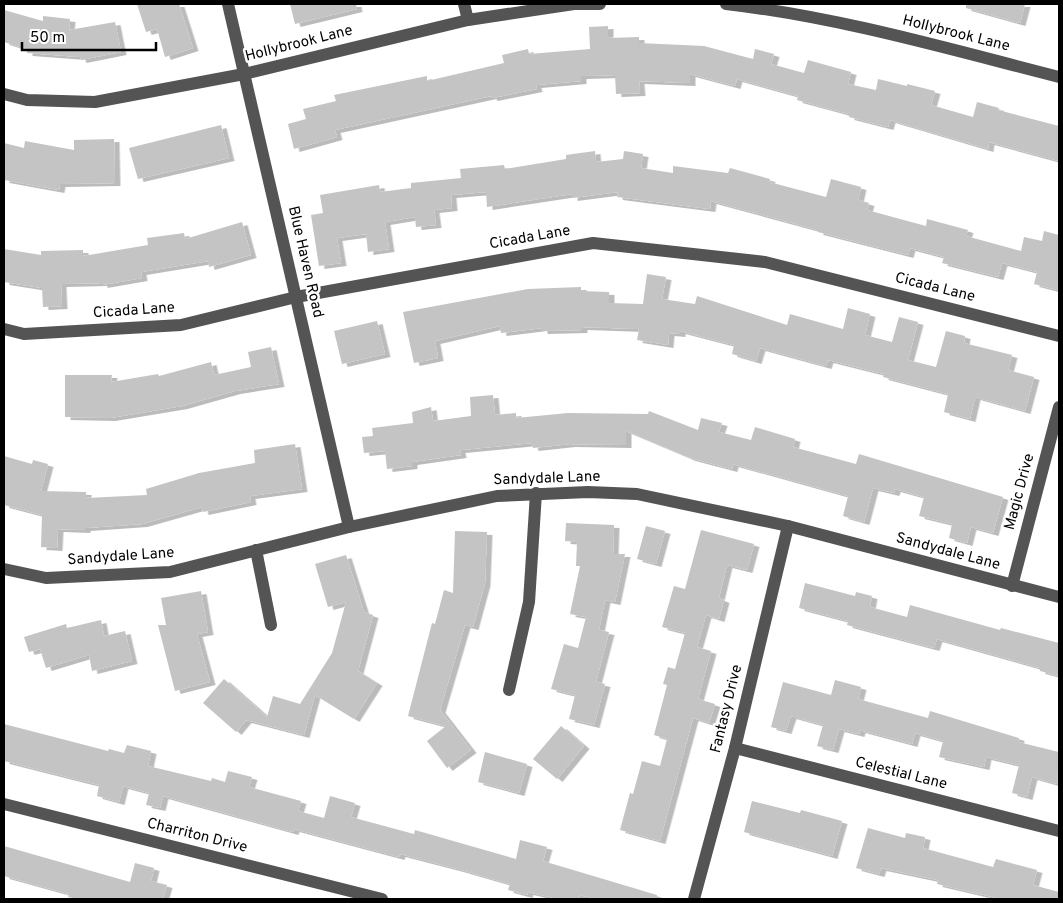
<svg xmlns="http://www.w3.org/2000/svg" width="1063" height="903" font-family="Overpass,sans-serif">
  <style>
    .building { fill: #c4c4c4; filter: url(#shadow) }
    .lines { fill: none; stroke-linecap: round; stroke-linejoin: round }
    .minor { stroke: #545454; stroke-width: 12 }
    .labels { text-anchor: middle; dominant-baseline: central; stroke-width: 5; stroke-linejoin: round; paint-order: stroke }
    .street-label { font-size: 15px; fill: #000; stroke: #fff }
  </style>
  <defs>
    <filter id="shadow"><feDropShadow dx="5.5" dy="3" stdDeviation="0" flood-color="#0004"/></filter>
  </defs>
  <rect width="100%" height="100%" fill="#fff"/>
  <g class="building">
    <path d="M137 4H179L193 48 165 57 157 29 146 32Z"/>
    <path d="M290 4H356L357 9 295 24Z"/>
    <path d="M966 4H1025L1020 23 966 8Z"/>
    <path d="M4 10 43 21V16L70 19 69 30 115 22 121 52 81 60 80 57 27 53V49L4 42Z"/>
    <path d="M608 26V38L639 37V43L704 46 753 59 755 49 774 54 771 64 804 73 808 60 851 72 848 84 876 90 878 79 907 86V84L935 91 931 105 973 117 977 102 999 108 998 110 1059 126V161L989 142 988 149 890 120 888 127 849 117V114L797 100 798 96 737 79 735 86 690 74V83L639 81 640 93 616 94 615 75 581 76V81L536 85 537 89 492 98 491 96 335 130 337 137 294 149 288 124 306 119 303 109 336 101 334 95 427 76V81L504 63 502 55 528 49 529 54 590 49 589 27Z"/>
    <path d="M221 125 229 158 138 179 129 148Z"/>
    <path d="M114 139 115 183 60 184 59 190 4 180V143L24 148 25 141 74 150V140Z"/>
    <path d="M595 151 596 162 623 159 624 151 643 154 641 168 673 173V166L728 173 730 168 770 179 769 182 826 197 831 179 861 187 858 200 869 203 867 210 926 226 927 219 968 230 966 236 1021 251 1024 237 1042 241 1044 231 1059 235V281L1057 290 1034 284 1037 272 1002 263 998 277 942 263 944 257 910 248 908 255 818 232V230L711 201 710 209 617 197 618 192 572 198V194L487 207 486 192 451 195 452 208 434 210 436 225 416 227 415 217 385 222 389 249 368 252 366 234 337 238 341 263 319 266 311 215 323 213 320 195 379 185 380 192 411 188V183L461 178 460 169 504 165 505 169 566 159V155Z"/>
    <path d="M242 222 251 255 209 267 208 261 141 272 142 278 102 285V283L61 284 62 306 43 307 42 288 4 282V249L41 255V251L83 250V256L148 245 147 238 184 233 185 239Z"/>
    <path d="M647 274 666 277 662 299 695 304 697 296 787 325 790 314 843 329 848 308 870 314 865 335 892 342 899 317 918 322 908 360 936 367 946 331 965 336 964 343 1012 355 1008 370 1034 377 1025 411 975 397 970 419 944 412 948 394 883 377 884 374 828 360 826 366 760 348 756 361 732 354 734 345 680 331V334L669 333 668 345 637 340 639 329 582 327V330L542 331V328L501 333 500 326 435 341 438 358 414 363 403 312 528 289 581 287V291L609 292V303L643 304Z"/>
    <path d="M377 321 385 354 342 364 334 331Z"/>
    <path d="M271 347 279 384 235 391 182 406 110 418 65 417V375H112L111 382 158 374 159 376 211 362 214 375 251 367 248 352Z"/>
    <path d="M493 395 495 415 516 413V418L568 413 648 414 649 411 698 430 701 418 722 423 719 432 751 440 755 427 795 439 793 447 856 464 859 454 1003 497 993 533 971 527 967 543 949 538 952 524 919 516 924 497 895 489 894 493 873 488 864 522 843 516 848 496 733 464 732 469 690 458 626 431V445L570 444 533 448 532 443 460 450 461 455 412 462V466L387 469 385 451 364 453 362 437 373 436 372 428 413 423 412 412 431 407 433 421 471 416 470 397Z"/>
    <path d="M295 444 302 489 250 496 251 502 203 512 202 507 142 524 85 528V530L58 529 57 548 41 547 42 515 4 505V456L32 464 33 460 48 464 41 491 86 492V498L147 495 146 489 199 473 255 463 254 450Z"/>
    <path d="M566 523 614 525 613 554H625L615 602 605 600 599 630 609 632 596 682 605 684 594 725 569 719 575 695 551 689 564 644 578 648 586 617 570 614 580 566H576L577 542 565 541Z"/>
    <path d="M646 526 665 531 656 564 637 559Z"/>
    <path d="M701 530 754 544 747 570 727 565 719 598 724 600 719 619 706 615 697 647 711 651 698 699 715 704 709 723 693 718 660 841 620 830 630 793 633 794 642 761 660 766 667 739 654 735 667 685 663 684 668 667 675 669 685 633 662 627 674 586 685 589Z"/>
    <path d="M455 531 487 532 485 583 473 627 465 625 440 710 471 750 447 768 427 741 446 726 408 716 432 623 435 624 444 590 453 593Z"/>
    <path d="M346 555 364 612 373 615 358 671 377 683 354 719 315 695 304 735 246 720 236 732 203 703 224 679 267 717 273 696 300 704 332 653 346 602 328 607 315 564Z"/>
    <path d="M805 583 855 596 856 592 872 596 870 607 907 617 910 605 1000 630 1001 628 1059 643V676L1040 671V668L937 639 934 648 847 625 848 621 799 608Z"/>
    <path d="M201 591 208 632 197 634 210 682 175 691 158 625H166L161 598Z"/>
    <path d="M101 620 104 636 125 631 132 661 92 671 89 655 46 668 40 649 29 652 24 637 66 624 67 628Z"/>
    <path d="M835 680 861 687 858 699 928 718 930 711 1019 738 1018 742 1059 752 1057 784 1032 777 1027 797 1012 793 1019 765 986 757 984 767 939 757 943 741 915 733 912 744 860 730 859 734 839 729 833 750 817 746 823 725 791 716 786 731 771 727 783 682 831 695Z"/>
    <path d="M4 724 108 751 109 749 124 753 127 745 151 751 148 766 211 781 212 778 225 782 228 771 252 777 249 787 301 801 298 811 324 818 330 796 355 803 351 817 414 834 415 830 516 859 520 840 547 847 543 861 657 895V899H595L580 895 579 899H558L528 892 527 895 508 890 510 884 458 869 400 854 399 857 294 829 293 832 163 796 160 808 146 805 149 793 123 786 119 802 97 796 99 785 4 761Z"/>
    <path d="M561 726 584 746 557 779 533 759Z"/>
    <path d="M485 752 527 764 519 793 478 782Z"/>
    <path d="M752 801 800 813 801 810 842 821 832 856 744 832Z"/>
    <path d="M868 828 905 838 906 833 925 837 923 848 993 867 996 859 1037 870 1033 885 1059 892V899H1001L937 884 938 880 881 868 879 874 856 868Z"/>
    <path d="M4 846 130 882 135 863 154 868 151 881 167 885 163 899H77L68 897 69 894 4 876Z"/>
  </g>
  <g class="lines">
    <g class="minor">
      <path d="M228 4 349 527"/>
      <path d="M464 4 468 20"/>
      <path d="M726 4C839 17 949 49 1059 77"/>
      <path d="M4 94 27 100 95 102 244 74 468 20 574 4H600"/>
      <path d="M4 329 24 334 181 325 296 297 593 243 765 262 1059 336"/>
      <path d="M256 550 271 625"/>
      <path d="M4 569 46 578 170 572 349 527 497 496 588 492 637 494 788 526 1059 597"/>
      <path d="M1012 586 1059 407"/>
      <path d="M509 690 529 602 536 493"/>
      <path d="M735 748 1059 831"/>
      <path d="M4 804 382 899"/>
      <path d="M694 899 735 748 788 526"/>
    </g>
  </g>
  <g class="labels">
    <g class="street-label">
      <text transform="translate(956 34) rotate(14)">Hollybrook Lane</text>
      <text transform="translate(299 44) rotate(-14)">Hollybrook Lane</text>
      <text transform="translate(530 238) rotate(-10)">Cicada Lane</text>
      <text transform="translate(305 262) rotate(77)">Blue Haven Road</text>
      <text transform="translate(935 288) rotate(14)">Cicada Lane</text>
      <text transform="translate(134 311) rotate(-4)">Cicada Lane</text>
      <text transform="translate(547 479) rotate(-2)">Sandydale Lane</text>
      <text transform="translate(1020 492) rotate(-75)">Magic Drive</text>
      <text transform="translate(948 552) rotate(15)">Sandydale Lane</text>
      <text transform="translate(121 557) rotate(-4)">Sandydale Lane</text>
      <text transform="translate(727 709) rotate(-76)">Fantasy Drive</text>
      <text transform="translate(901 774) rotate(14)">Celestial Lane</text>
      <text transform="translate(197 836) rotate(14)">Charriton Drive</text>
    </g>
  </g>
  <rect width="1063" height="903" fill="none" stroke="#000000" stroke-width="10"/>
  <path d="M22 42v8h134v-8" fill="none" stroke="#000000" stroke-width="2.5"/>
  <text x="30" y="42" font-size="15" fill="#000000" stroke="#ffffff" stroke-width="4" paint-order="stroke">50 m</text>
</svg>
